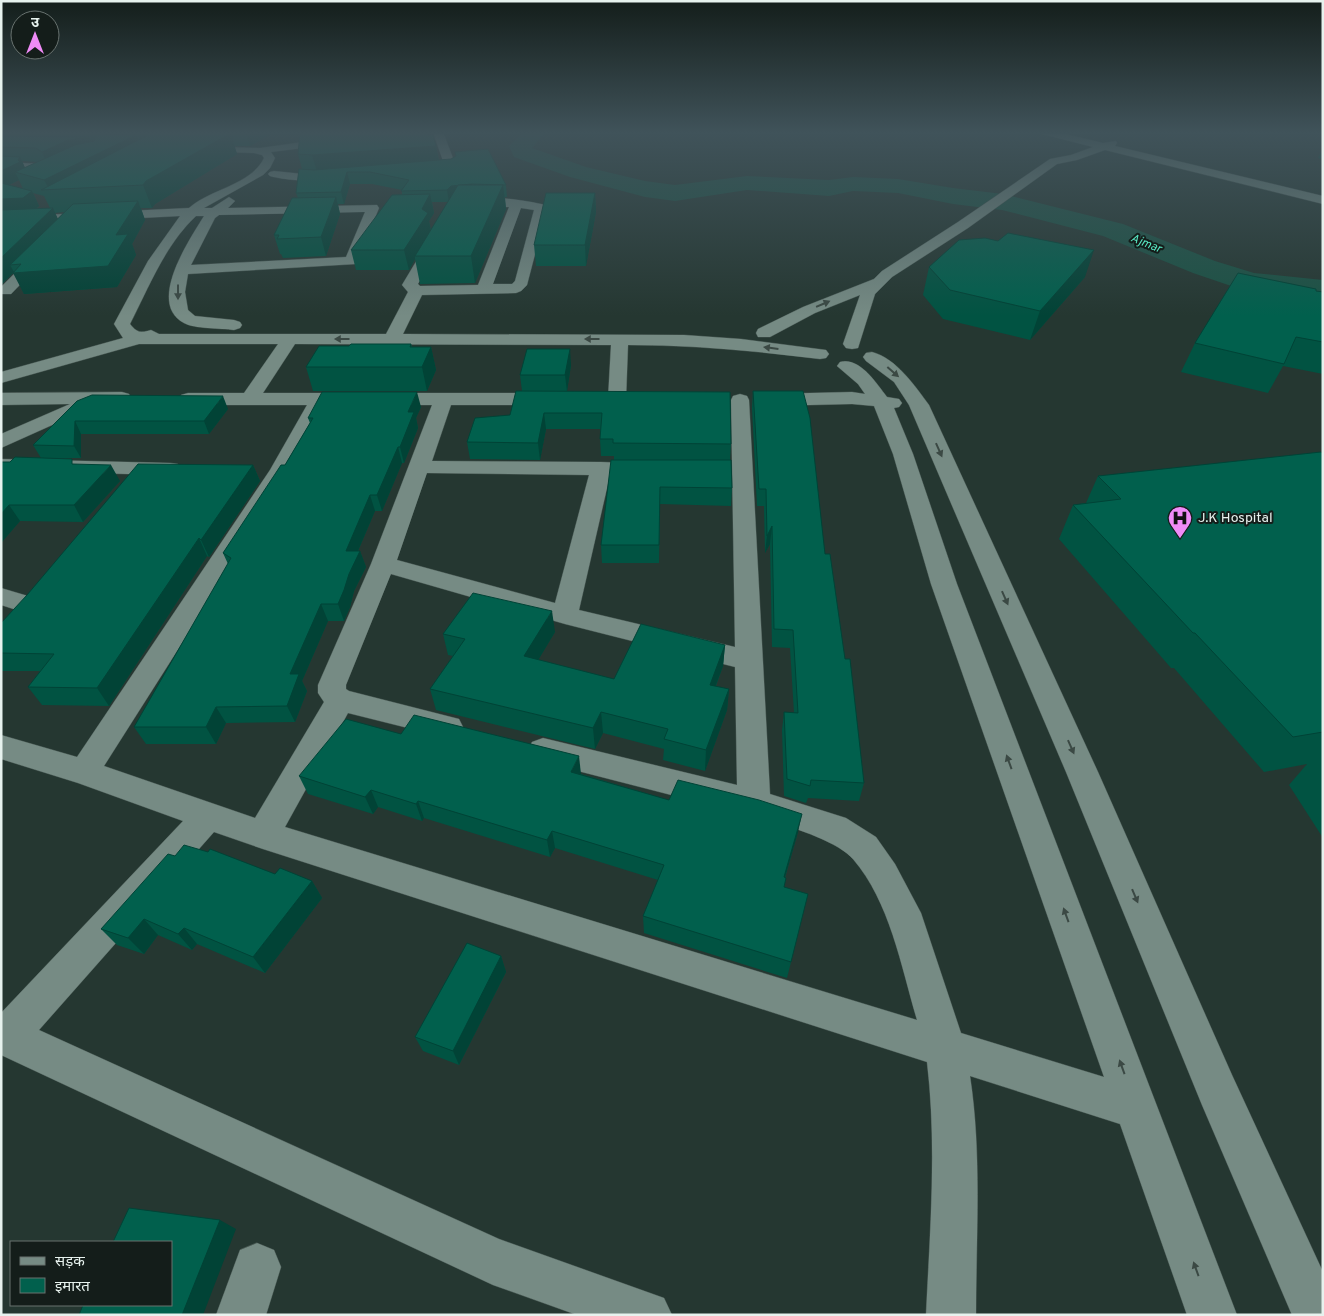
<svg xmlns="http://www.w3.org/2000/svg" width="1324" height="1316" font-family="Overpass,'Noto Sans Devanagari',sans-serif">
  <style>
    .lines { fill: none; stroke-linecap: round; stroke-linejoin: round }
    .river { fill: #1b5244; fill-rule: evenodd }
    .minor-casing { stroke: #455550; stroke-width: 1 }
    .minor { fill: #768b84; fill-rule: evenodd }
    .wall { fill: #015342; fill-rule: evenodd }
    .shaded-wall { fill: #014336 }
    .building { fill: #01604d; stroke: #014336 }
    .oneway { fill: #3b4944 }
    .labels { text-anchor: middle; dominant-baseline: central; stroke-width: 4; stroke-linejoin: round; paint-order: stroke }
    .far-water-label { font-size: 12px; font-style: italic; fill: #57e7c3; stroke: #141d1a }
    .poi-label { font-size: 14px; fill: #e7f2ee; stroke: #141d1a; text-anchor: start }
  </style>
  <rect width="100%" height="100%" fill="#253731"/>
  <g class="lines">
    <path class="river" d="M523 132H546L532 148 586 167 645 181 675 185 747 176 829 180 853 177 898 179 953 188 1003 194 1123 224 1215 261 1254 273 1323 280V300L1240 289 1193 273 1103 236 1002 210 953 204 898 193 853 191 829 196 747 190 675 201 645 197 570 177 514 157 509 146Z"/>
    <g class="minor-casing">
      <g id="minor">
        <path d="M358 132H369L348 147 303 148 271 152 275 158 270 168 263 175 204 208H212L229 197 235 201 228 208 377 205 379 208 356 264 188 274 185 292 188 310 195 316 234 320 240 322 242 325 240 328 234 330C221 328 194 329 184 323 146 303 190 239 204 216H196C165 245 149 287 130 324 137 333 141 333 151 330L159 334H386L408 292 402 285 453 200C476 194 522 199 545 205L547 208 527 285 521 291 516 293 422 295 403 334 684 335 741 339 826 350 829 354 826 358 820 359C756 351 693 345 628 345L626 399 624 403 617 405 610 403 608 399 611 345 295 344 263 393H552L559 395 561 399 559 403 552 405H451L432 461 601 462 656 464 659 469 656 474 648 475H610L579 610 735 647 731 400 733 396 740 394 747 396 749 400 770 794 846 818 876 837 895 864 921 913 961 1033 1104 1077 931 584 893 454 874 406 852 404 768 406 761 404 759 400 761 396 768 394 852 392 865 394 858 384 837 366 840 362C860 357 876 383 887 397L899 399 902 403 899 407 894 408 913 454 957 584 1237 1315H1187L1120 1124 970 1076C982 1154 976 1235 976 1315H926C930 1230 937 1146 927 1062L263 849 214 832 39 1030 499 1239 664 1298 672 1315H577L493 1285 1 1055V1013L183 821 78 783 1 759V735L77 757 270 470 307 405H188L181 403 179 399 181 395 188 393H244L278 344H139L1 383V372L123 338 114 324 148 261 180 216 1 225V217L189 208C210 189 251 185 264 158L262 155 254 153 198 151 193 148 194 146 260 148 303 142 345 141ZM461 207H509L478 285 420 286 418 284ZM521 208 534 210 515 281 512 284H493ZM365 212 346 257 191 265 215 218 219 215ZM326 405H432L371 564 318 685V693L324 702 255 818 104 766 292 470ZM427 473 589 475 555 603 397 560ZM391 574 565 624 735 667 737 785 543 738 532 742 528 750 532 758 543 762C588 774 634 785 679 797 718 807 828 830 853 859 890 902 901 966 917 1020L285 827 348 713 448 738 459 735 463 727 459 719 349 691 346 689V685Z"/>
        <path d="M433 132H443L456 166C447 174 427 175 416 172L414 170 416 168 444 164Z"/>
        <path d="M1041 132H1057L1103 143 1116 141 1117 143 1115 146 1323 196V204L1105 150 1077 160 1057 164 968 228 892 277 875 294 858 348 852 349 846 348 843 344 860 295 815 313 770 337H758L756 333 758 329 803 307 874 279 882 271 958 222 1050 159 1071 155 1093 147 1042 134Z"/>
        <path d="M1 162 42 164 46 165 49 169 30 178 24 175 32 170 1 168Z"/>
        <path d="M274 171 303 174 335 173 341 176C332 185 283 180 270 176L268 174 270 172Z"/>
        <path d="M43 249 48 250 50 253 48 256 11 294H1V287L38 250Z"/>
        <path d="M872 352C896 358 915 386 929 405L1098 772 1232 1075 1323 1272V1315H1292L1202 1105 1066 772 909 405 894 382 866 361 863 357 866 353Z"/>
        <path d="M122 392 129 394 131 398 129 402 99 404 1 448V434L70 404 1 405V393Z"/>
        <path d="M1 459 170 463 178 464 181 469 178 474 170 475 1 471Z"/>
        <path d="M1 588 38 599 42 605 38 611 29 614 1 605Z"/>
        <path d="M257 1243 274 1250 281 1267 266 1315H216L240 1250Z"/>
      </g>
    </g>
    <use href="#minor" class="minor"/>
  </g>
  <g class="wall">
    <path d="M1 132H274L250 146H234L237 154 155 204 152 208H141L145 220 132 244 136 255 117 287 24 294 14 272 1 285ZM22 161 38 162 25 168ZM19 180 23 189 9 185ZM33 193 44 196 50 208 36 209 39 206ZM64 212 58 219 55 213Z"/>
    <path d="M304 132H427L428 135 436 146 439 160 506 185 507 197H505L506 209 475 283 420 284 415 259 409 270H356L351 250 402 195V190L372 184H350L344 204H338L340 214 326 256 283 258 281 254H280L274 235 298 198 296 193 302 169 298 154 304 133ZM432 202H448L431 230 429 221 434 213Z"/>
    <path d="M1323 148V160L1318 158Z"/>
    <path d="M595 193 596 212 586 266H536L534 245Z"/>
    <path d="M929 267 1085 277 1030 340 943 319 923 295Z"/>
    <path d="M1316 291 1323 292V374L1283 366 1268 393 1181 372 1195 343Z"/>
    <path d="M411 344 412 347H431L436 370 427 391H313L306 367 349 346Z"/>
    <path d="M571 365 567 391 731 444 730 460 732 488 731 506 660 504 659 563H602L601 545 614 460V456H601L600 439V429H546L540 460 470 459 467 442 510 415 522 391 520 375Z"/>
    <path d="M753 391 825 554 845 659 864 783 859 801 808 798 806 803 784 796 782 730 784 712 794 713 790 648 772 647 770 544 765 553 764 506H757L752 408Z"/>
    <path d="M77 401 228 409 209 434H81V458H41L33 445Z"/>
    <path d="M421 407 416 418 418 428 404 463H402L382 511H375L358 551H360L366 567 354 591 350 607 344 621H328L302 681 307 691 295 722 226 723 216 744H146L134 727 228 564 223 553 285 465 310 423 308 418Z"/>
    <path d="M1323 453V838L1289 785 1307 764 1264 772 1174 668H1171L1059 539 1073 505 1086 503 1098 476Z"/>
    <path d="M1 462 75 464 120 481 83 522 20 521 1 543Z"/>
    <path d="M253 465 260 481 209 557 207 556 109 706 42 705 28 687 40 671H1V623Z"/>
    <path d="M555 632 538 660 614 679 725 645 723 666 716 686 729 689 727 710 705 771 663 760 664 749 603 733 595 749 436 710 430 689 453 656 448 655 443 634Z"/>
    <path d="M401 734 581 774 669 800 798 832 785 878H786L784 887 808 894 787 978 644 933 643 916 658 880 555 848 550 857 424 818 422 821 378 807 373 814 308 794 299 776Z"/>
    <path d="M175 856 312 881 322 898 265 973 197 944 192 950 158 935 144 954 117 945 101 929Z"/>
    <path d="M501 956 506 972 459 1065 423 1051 415 1037Z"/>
  </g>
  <g class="shaded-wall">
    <path d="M248 132H274L250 146 246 133Z"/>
    <path d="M231 133 237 154 155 204 152 208 143 185 146 181Z"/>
    <path d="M136 135 142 152 49 189 44 180Z"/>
    <path d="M89 137 95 151 48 166 42 152 68 140Z"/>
    <path d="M436 146 439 163 317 172 312 155Z"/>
    <path d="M20 157 27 172H15L19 180 4 187 1 191V171L18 160Z"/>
    <path d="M347 172 350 184 344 204 341 192Z"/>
    <path d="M472 184 474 196 449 202 447 190 451 186Z"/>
    <path d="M503 185 506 209 475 283 471 256Z"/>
    <path d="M32 191 39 206 30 213 1 216V199Z"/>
    <path d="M595 193 596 212 586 266 585 245Z"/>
    <path d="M430 194 434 213 429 221 431 233 415 256V259L409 270 404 250 422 209Z"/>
    <path d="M336 197 340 214 326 256 321 237Z"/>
    <path d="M138 201 145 220 132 244 136 255 117 287 24 294 13 273 116 235Z"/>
    <path d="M53 208 60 224 10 265 14 272 1 285V258Z"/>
    <path d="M1094 250 1085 277 1030 340 1040 311Z"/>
    <path d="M431 347 436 370 427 391 422 367Z"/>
    <path d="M570 349 571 365 567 391 565 375Z"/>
    <path d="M417 392 421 407 416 418 418 428 404 463 400 447 408 412Z"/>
    <path d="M223 396 228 409 209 434 204 421Z"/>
    <path d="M544 413 546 429 540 460 538 443Z"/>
    <path d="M75 421 81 434V458L74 446Z"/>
    <path d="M398 447 402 463 382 511 377 495Z"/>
    <path d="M111 465 120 481 83 522 74 505Z"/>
    <path d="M253 465 260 481 209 557 201 540Z"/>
    <path d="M370 495 375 511 351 567 346 551Z"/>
    <path d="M9 505 20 521 1 543V514Z"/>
    <path d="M772 526 770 544 765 553 767 536Z"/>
    <path d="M199 538 207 556 109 706 97 688Z"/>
    <path d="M360 551 366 567 354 591 350 607 344 621 338 604 349 574Z"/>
    <path d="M321 604 328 621 302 681 307 691 295 722 287 706 290 674Z"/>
    <path d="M552 611 555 632 528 677 524 656Z"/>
    <path d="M725 645 723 666 708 706 710 685Z"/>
    <path d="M729 689 727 710 705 771 706 750Z"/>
    <path d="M216 707 226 723 216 744 206 727Z"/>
    <path d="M601 712 603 733 595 749 593 728Z"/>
    <path d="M579 756 581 774 573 789 571 772Z"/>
    <path d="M371 790 378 807 373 814 365 797Z"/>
    <path d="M418 801 424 818 422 821 416 804Z"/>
    <path d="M802 814 798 832 780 894 784 877Z"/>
    <path d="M552 831 555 848 550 857 547 840Z"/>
    <path d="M312 881 322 898 265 973 253 957Z"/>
    <path d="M144 919 158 935 144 954 128 938Z"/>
    <path d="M184 928 197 944 192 950 178 934Z"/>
    <path d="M501 956 506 972 459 1065 453 1051Z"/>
    <path d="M220 1220 236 1229 203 1315H182Z"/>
  </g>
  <g class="building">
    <path d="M146 132 231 133 146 181 143 185 41 190 146 136Z"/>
    <path d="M208 132H248L246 133Z"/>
    <path d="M344 132H427L428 135H433L436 146 312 155 298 154 300 133Z"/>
    <path d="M96 134 136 135 44 180 15 172 75 145 94 141Z"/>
    <path d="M1 136 89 137 68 140 42 152 36 148 1 147Z"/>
    <path d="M488 149 506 185 472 184 451 186 447 190 401 191 409 180 370 172H347L341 192 296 193 299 169 314 170 451 159 456 156 455 152Z"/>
    <path d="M1 156 20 157 18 160 20 162 1 171Z"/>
    <path d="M1 183 32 191 23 198 1 199Z"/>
    <path d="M458 185H503L471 256H415Z"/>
    <path d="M546 193H595L585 245H534Z"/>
    <path d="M430 194 422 209 428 213 404 250H351L392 195Z"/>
    <path d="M336 197 321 237 277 239 279 235H274L292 198Z"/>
    <path d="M138 201 116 235 128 234 108 266 13 273 21 264 10 265 73 204Z"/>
    <path d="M53 208 1 258V210Z"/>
    <path d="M1008 233 1094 250 1040 311 950 290 929 267 959 240 985 238 998 241Z"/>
    <path d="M1238 273 1316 289V291L1323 292V342L1296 337 1284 364 1195 343Z"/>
    <path d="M351 344H411L410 347H431L422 367H306L319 346H349Z"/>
    <path d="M527 349H570L565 375H520Z"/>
    <path d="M516 391 730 392 731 444 613 443V439H600L602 413H544L538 443 467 442 475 418 510 415Z"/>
    <path d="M753 391H803L810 418 825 554H830L845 659H850L864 783 811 780 810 786 787 779 784 712 798 713 793 630 774 629 772 526 767 536 766 489H759Z"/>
    <path d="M322 392H417L408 412H414L400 447H398L377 495H370L346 551H360L349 574 344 590 338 604H321L290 674H299L287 706 216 707 206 727H134L231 558 223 553 281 465H285L313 418H308Z"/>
    <path d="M92 395 223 396 204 421H75L74 446 33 445 77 401Z"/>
    <path d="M1321 452 1323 453V732L1293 737 1195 633H1193L1073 505 1121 499 1098 476Z"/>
    <path d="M15 457 72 459V464L111 465 74 505H9L1 514V462H10Z"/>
    <path d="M611 460H731L732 488 660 487 659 545H601Z"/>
    <path d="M138 464 253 465 201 540 199 538 97 688 28 687 54 654 1 653V623L27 595Z"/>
    <path d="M473 593 552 611 524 656 614 679 641 624 725 645 710 685 729 689 706 750 664 739 668 729 601 712 593 728 430 689 465 639 443 634Z"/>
    <path d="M414 715 579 756 571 772 669 800 678 780 759 800 802 814 784 877 786 878 784 887 808 894 791 962 643 916 664 865 552 831 547 840 418 801 416 804 371 790 365 797 299 776 346 719 401 734Z"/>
    <path d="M184 845 208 852 210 849 275 874 280 868 312 881 253 957 184 928 178 934 144 919 128 938 101 929 168 854 175 856Z"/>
    <path d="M467 943 501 956 453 1051 415 1037Z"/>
    <path d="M129 1208 220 1220 182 1315H79L83 1305H171V1242H113Z"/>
  </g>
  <defs><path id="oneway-solid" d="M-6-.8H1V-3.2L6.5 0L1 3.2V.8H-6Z" transform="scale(1.25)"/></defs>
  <g class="oneway">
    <use href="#oneway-solid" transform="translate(178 292) rotate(90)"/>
    <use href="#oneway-solid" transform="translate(823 304) rotate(-23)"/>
    <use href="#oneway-solid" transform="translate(342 339) rotate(180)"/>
    <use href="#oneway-solid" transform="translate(592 339) rotate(-180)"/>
    <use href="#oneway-solid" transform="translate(771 348) rotate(-173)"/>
    <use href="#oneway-solid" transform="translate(893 372) rotate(41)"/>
    <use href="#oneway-solid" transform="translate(939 450) rotate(66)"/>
    <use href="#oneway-solid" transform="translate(1005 598) rotate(66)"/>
    <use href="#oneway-solid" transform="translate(1071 747) rotate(66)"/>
    <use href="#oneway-solid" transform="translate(1009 762) rotate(-110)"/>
    <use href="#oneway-solid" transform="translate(1135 896) rotate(67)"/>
    <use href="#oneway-solid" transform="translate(1066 915) rotate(-110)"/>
    <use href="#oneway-solid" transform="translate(1122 1067) rotate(-110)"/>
    <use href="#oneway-solid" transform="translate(1196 1269) rotate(-110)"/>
  </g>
  <linearGradient id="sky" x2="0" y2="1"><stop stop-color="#141e1b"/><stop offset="0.42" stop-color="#40535a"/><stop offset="1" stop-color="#40535a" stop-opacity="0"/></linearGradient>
  <rect width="1324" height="316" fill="url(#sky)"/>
  <defs>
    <g id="hospital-pin" transform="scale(1.25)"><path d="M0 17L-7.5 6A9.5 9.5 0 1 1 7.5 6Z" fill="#ef8bf6" stroke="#141d1a"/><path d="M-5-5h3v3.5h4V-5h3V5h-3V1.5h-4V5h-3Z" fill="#111"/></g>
  </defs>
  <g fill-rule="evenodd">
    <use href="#hospital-pin" x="1180" y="518"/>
  </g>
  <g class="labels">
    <g class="far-water-label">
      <text transform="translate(1146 244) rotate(22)">Ajmar</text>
    </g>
    <g class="poi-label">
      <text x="1198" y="518">J.K Hospital</text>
    </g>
  </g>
  <rect width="1324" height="1316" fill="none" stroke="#e7f2ee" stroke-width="5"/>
  <rect x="10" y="1241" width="162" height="65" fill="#141d1a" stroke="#68726f"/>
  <rect x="20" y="1257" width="25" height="8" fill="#768b84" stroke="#68726f"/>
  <text x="55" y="1266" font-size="15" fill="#e7f2ee">सड़क</text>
  <rect x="20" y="1278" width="25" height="15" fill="#01604d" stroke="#68726f"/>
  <text x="55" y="1291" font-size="15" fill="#e7f2ee">इमारत</text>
  <g transform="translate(35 35)"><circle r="24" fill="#141d1a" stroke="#68726f"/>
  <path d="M0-4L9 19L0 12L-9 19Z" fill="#ef8bf6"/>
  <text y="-8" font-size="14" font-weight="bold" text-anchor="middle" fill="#e7f2ee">उ</text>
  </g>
</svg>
